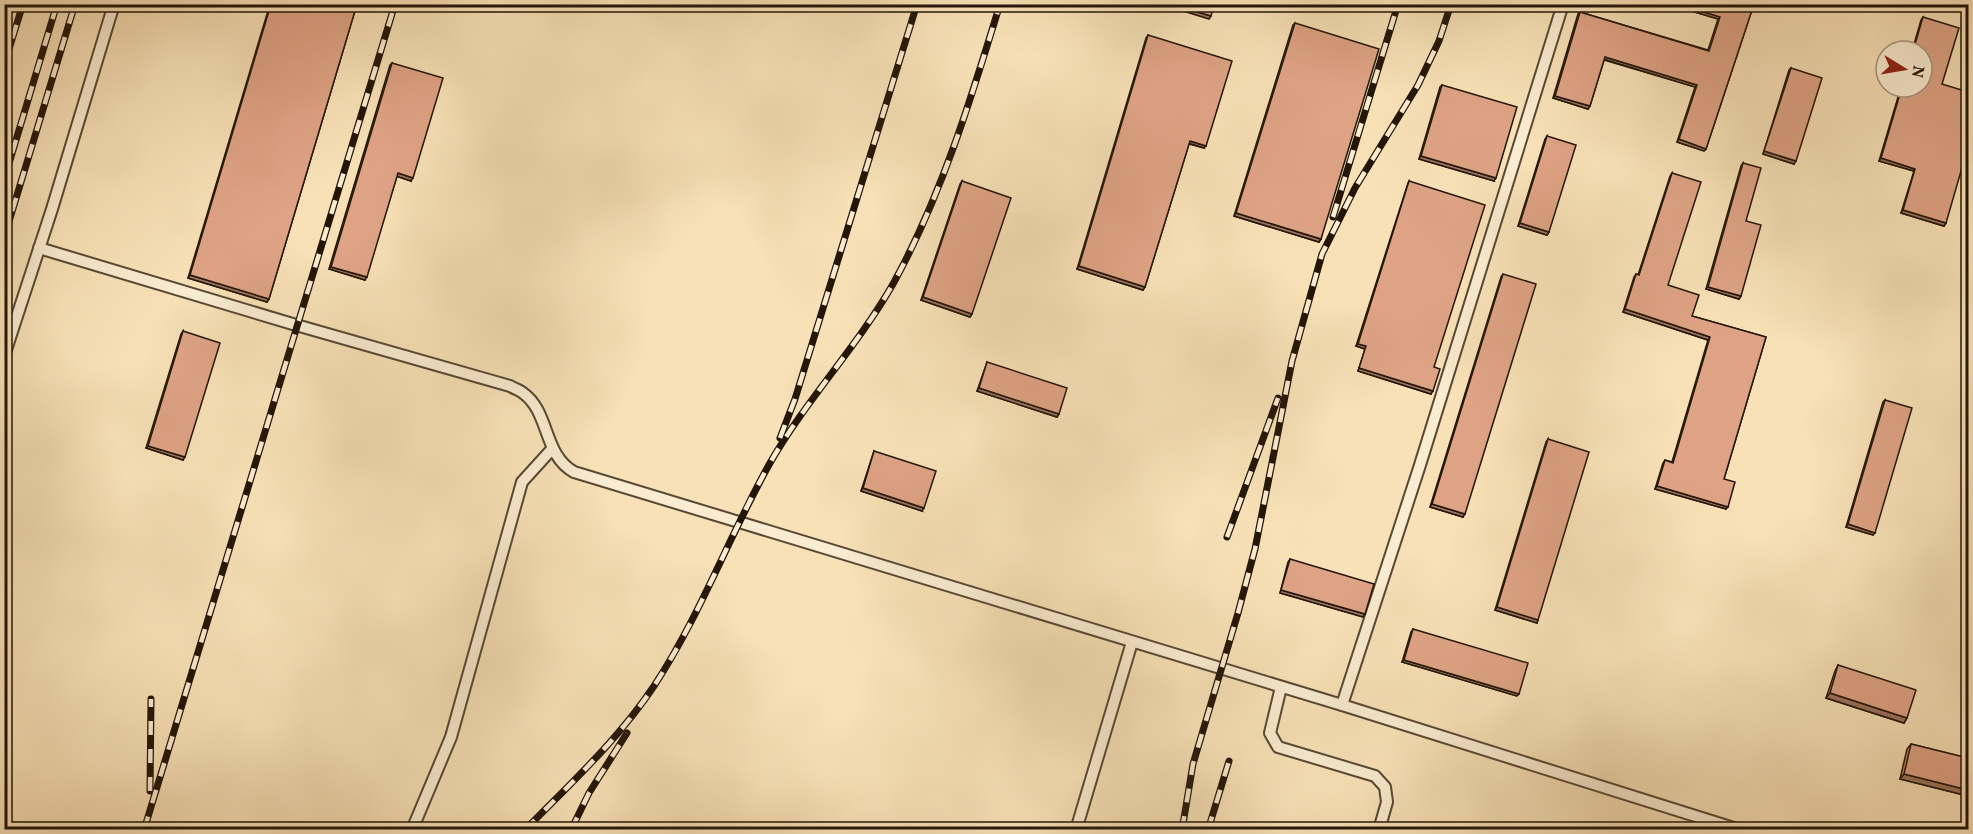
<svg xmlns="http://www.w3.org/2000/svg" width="1973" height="834" font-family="Vollkorn,serif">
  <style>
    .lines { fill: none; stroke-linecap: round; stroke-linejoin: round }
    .lane-casing { stroke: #584934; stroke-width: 14 }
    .lane { stroke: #faecd0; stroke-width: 10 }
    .rail-casing { stroke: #231609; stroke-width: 7 }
    .rail { stroke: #faecd0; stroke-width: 4.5; stroke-dasharray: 14; stroke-linecap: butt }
    .wall { fill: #bf8c72; stroke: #231609; stroke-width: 1.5 }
    .shaded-wall { fill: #9b725d; stroke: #231609; stroke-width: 1.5 }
    .building { fill: #dea385; stroke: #231609; stroke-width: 1.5 }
  </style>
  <rect width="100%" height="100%" fill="#f8e1b7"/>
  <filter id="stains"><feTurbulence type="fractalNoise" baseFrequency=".00333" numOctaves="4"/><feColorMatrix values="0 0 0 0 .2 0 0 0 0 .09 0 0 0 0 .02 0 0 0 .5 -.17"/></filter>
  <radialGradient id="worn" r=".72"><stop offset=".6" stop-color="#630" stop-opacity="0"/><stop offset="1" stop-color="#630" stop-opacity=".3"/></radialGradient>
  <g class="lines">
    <g class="lane-casing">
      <g id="lane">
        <path d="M39 248 296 325 510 386C515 389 520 390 523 393 550 412 543 455 574 472L1342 705 1740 830"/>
        <path d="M4 356 52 209 114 4"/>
        <path d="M1281 687 1270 733 1278 747 1375 776 1385 787 1387 802 1379 830"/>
        <path d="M1342 705 1420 465 1563 4"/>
        <path d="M412 830 451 737 522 482 552 449"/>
        <path d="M1076 830 1132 642"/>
      </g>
    </g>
    <use href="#lane" class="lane"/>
    <g class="rail-casing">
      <g id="rail">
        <path d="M4 19 9 4"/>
        <path d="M4 65 23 4"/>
        <path d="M4 180 57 4"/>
        <path d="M1333 217 1398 4"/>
        <path d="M4 238 75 4"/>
        <path d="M780 438 795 399 917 4"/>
        <path d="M1227 537 1278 398"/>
        <path d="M150 791 151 699"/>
        <path d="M144 830 395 4"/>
        <path d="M525 830C570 784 618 740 654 686 700 616 729 536 770 463 806 400 857 347 893 284 941 197 971 99 1000 4"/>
        <path d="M571 830 589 793 627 733"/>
        <path d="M1182 830 1193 764 1238 613 1255 549 1292 361 1322 254 1355 188 1418 85 1439 41 1451 4"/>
        <path d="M1208 830 1229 761"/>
      </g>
    </g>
    <use href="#rail" class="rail"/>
  </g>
  <g class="wall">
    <path d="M270 4H357L269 299 267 302 188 278Z"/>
    <path d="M1668 4H1754L1706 149 1704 151 1677 142 1695 87 1604 60 1590 106 1588 109 1553 98 1578 14 1580 12 1708 50 1718 19Z"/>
    <path d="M1923 17 1942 84 1946 223 1944 226 1901 213 1914 171 1879 161 1901 87H1922V51H1912L1921 20Z"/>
    <path d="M1295 23 1321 239 1319 242 1234 216 1293 25Z"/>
    <path d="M1148 35 1204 148 1189 144 1145 287 1143 290 1077 269 1146 38Z"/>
    <path d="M392 63 411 181 397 176 365 280 329 269 390 65Z"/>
    <path d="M1791 68 1794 164 1763 154 1789 70Z"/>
    <path d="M1442 85 1494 181 1419 159 1440 87Z"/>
    <path d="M1547 136 1549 232 1547 235 1518 226 1545 139Z"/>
    <path d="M1743 163 1746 221 1741 296 1739 299 1706 289 1741 166Z"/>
    <path d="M1672 173 1668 285 1692 316 1766 337 1724 479 1726 509 1655 489 1663 463 1665 460 1672 462 1708 340 1623 312 1634 277 1636 274 1638 275 1670 176Z"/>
    <path d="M962 181 972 314 970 317 921 300 960 184Z"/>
    <path d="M1409 181 1434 367 1431 394 1358 371 1365 349 1356 346 1408 183Z"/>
    <path d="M1503 274 1463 517 1430 507 1501 277Z"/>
    <path d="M183 331V460L146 448 181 334Z"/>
    <path d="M987 362 1059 414 1057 417 977 391 986 365Z"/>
    <path d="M1885 400 1873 535 1846 527 1883 402Z"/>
    <path d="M1548 439 1538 620 1537 623 1495 610 1546 442Z"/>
    <path d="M874 451 922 511 861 491 873 454Z"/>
    <path d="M1290 559 1363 617 1280 593 1288 562Z"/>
    <path d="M1413 629 1517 696 1402 662 1411 632Z"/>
    <path d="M1838 665 1907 718 1904 723 1826 698 1835 671Z"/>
    <path d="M1911 744 1968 758V796L1900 779 1907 749Z"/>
  </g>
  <g class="shaded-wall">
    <path d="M1161 4H1171L1211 16 1209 19Z"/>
    <path d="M1668 4H1679L1720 17 1718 19Z"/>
    <path d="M1605 57 1697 85 1695 87 1603 59Z"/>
    <path d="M1555 96 1590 106 1588 109 1553 98Z"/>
    <path d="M1679 139 1706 149 1704 151 1677 142Z"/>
    <path d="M1190 141 1206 146 1204 148 1188 143Z"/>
    <path d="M1764 151 1796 161 1794 164 1763 154Z"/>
    <path d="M1421 156 1496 178 1494 181 1419 159Z"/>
    <path d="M1881 158 1915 169 1914 171 1879 161Z"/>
    <path d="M398 173 413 178 411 181 396 176Z"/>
    <path d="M1903 210 1946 223 1944 226 1901 213Z"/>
    <path d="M1236 213 1321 239 1319 242 1234 216Z"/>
    <path d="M1520 223 1549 232 1547 235 1518 226Z"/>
    <path d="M1079 266 1145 287 1143 290 1077 269Z"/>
    <path d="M331 267 367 277 365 280 329 269Z"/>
    <path d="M190 275 269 299 267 302 188 278Z"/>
    <path d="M1708 287 1741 296 1739 299 1706 289Z"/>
    <path d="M923 297 972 314 970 317 921 300Z"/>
    <path d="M1625 309 1710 337 1708 340 1623 312Z"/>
    <path d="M1358 344 1366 346 1365 349 1356 346Z"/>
    <path d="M1359 368 1433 391 1431 394 1358 371Z"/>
    <path d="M979 388 1059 414 1057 417 977 391Z"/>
    <path d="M148 446 185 457 183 460 146 448Z"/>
    <path d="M1657 486 1728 507 1726 509 1655 489Z"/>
    <path d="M863 488 924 508 922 511 861 491Z"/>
    <path d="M1432 504 1465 514 1463 517 1430 507Z"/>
    <path d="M1848 524 1875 533 1873 535 1846 527Z"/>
    <path d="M1281 590 1365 614 1363 617 1280 593Z"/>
    <path d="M1497 607 1538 620 1537 623 1495 610Z"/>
    <path d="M1404 660 1519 694 1517 696 1402 662Z"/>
    <path d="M1830 693 1907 718 1904 723 1826 698Z"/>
    <path d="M1904 774 1968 790V796L1900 779Z"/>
  </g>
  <g class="building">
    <path d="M271 4H357L269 299 190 275Z"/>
    <path d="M1171 4H1214L1211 16Z"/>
    <path d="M1679 4H1754L1706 149 1679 139 1697 85 1605 57 1590 106 1555 96 1580 12 1709 51 1720 17Z"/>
    <path d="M1923 17 1959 28 1942 84 1968 92V147L1946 223 1903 210 1915 169 1881 158 1902 87H1922V51H1913Z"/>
    <path d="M1295 23 1379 49 1321 239 1236 213Z"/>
    <path d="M1148 35 1232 61 1206 146 1190 141 1145 287 1079 266Z"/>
    <path d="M392 63 443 78 413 178 398 173 367 277 331 267Z"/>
    <path d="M1791 68 1822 78 1796 161 1764 151Z"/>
    <path d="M1442 85 1517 107 1496 178 1421 156Z"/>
    <path d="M1547 136 1576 145 1549 232 1520 223Z"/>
    <path d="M1743 163 1761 168 1746 221 1761 225 1741 296 1708 287Z"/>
    <path d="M1672 173 1701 182 1668 285 1699 295 1692 316 1766 337 1724 479 1735 482 1728 507 1657 486 1665 460 1673 463 1710 337 1625 309 1636 274 1639 275Z"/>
    <path d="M962 181 1011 198 972 314 923 297Z"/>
    <path d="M1409 181 1485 205 1434 367 1440 369 1433 391 1359 368 1366 346 1358 344Z"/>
    <path d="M1503 274 1536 284 1465 514 1432 504Z"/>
    <path d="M183 331 220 343 185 457 148 446Z"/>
    <path d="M987 362 1067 388 1059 414 979 388Z"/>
    <path d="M1885 400 1912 408 1875 533 1848 524Z"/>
    <path d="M1548 439 1589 452 1538 620 1497 607Z"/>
    <path d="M874 451 936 471 924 508 863 488Z"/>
    <path d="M1290 559 1374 584 1365 614 1281 590Z"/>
    <path d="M1413 629 1528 663 1519 694 1404 660Z"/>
    <path d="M1838 665 1916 690 1907 718 1830 693Z"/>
    <path d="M1911 744 1968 758V790L1904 774Z"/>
  </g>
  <rect width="1973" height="834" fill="none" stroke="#f8e1b7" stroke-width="24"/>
  <rect x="6" y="6" width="1961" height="822" fill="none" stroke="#231609" stroke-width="3"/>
  <rect x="12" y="12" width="1949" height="810" fill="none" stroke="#231609" stroke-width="1.5"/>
  <g transform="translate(1904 69) rotate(101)"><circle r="28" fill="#faecd0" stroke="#a49680" stroke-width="1.5"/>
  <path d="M0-4.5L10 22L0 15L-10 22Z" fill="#8f2418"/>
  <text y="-9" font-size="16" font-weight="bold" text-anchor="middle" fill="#231609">N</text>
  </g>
  <rect width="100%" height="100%" filter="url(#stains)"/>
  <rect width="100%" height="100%" fill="url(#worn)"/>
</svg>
